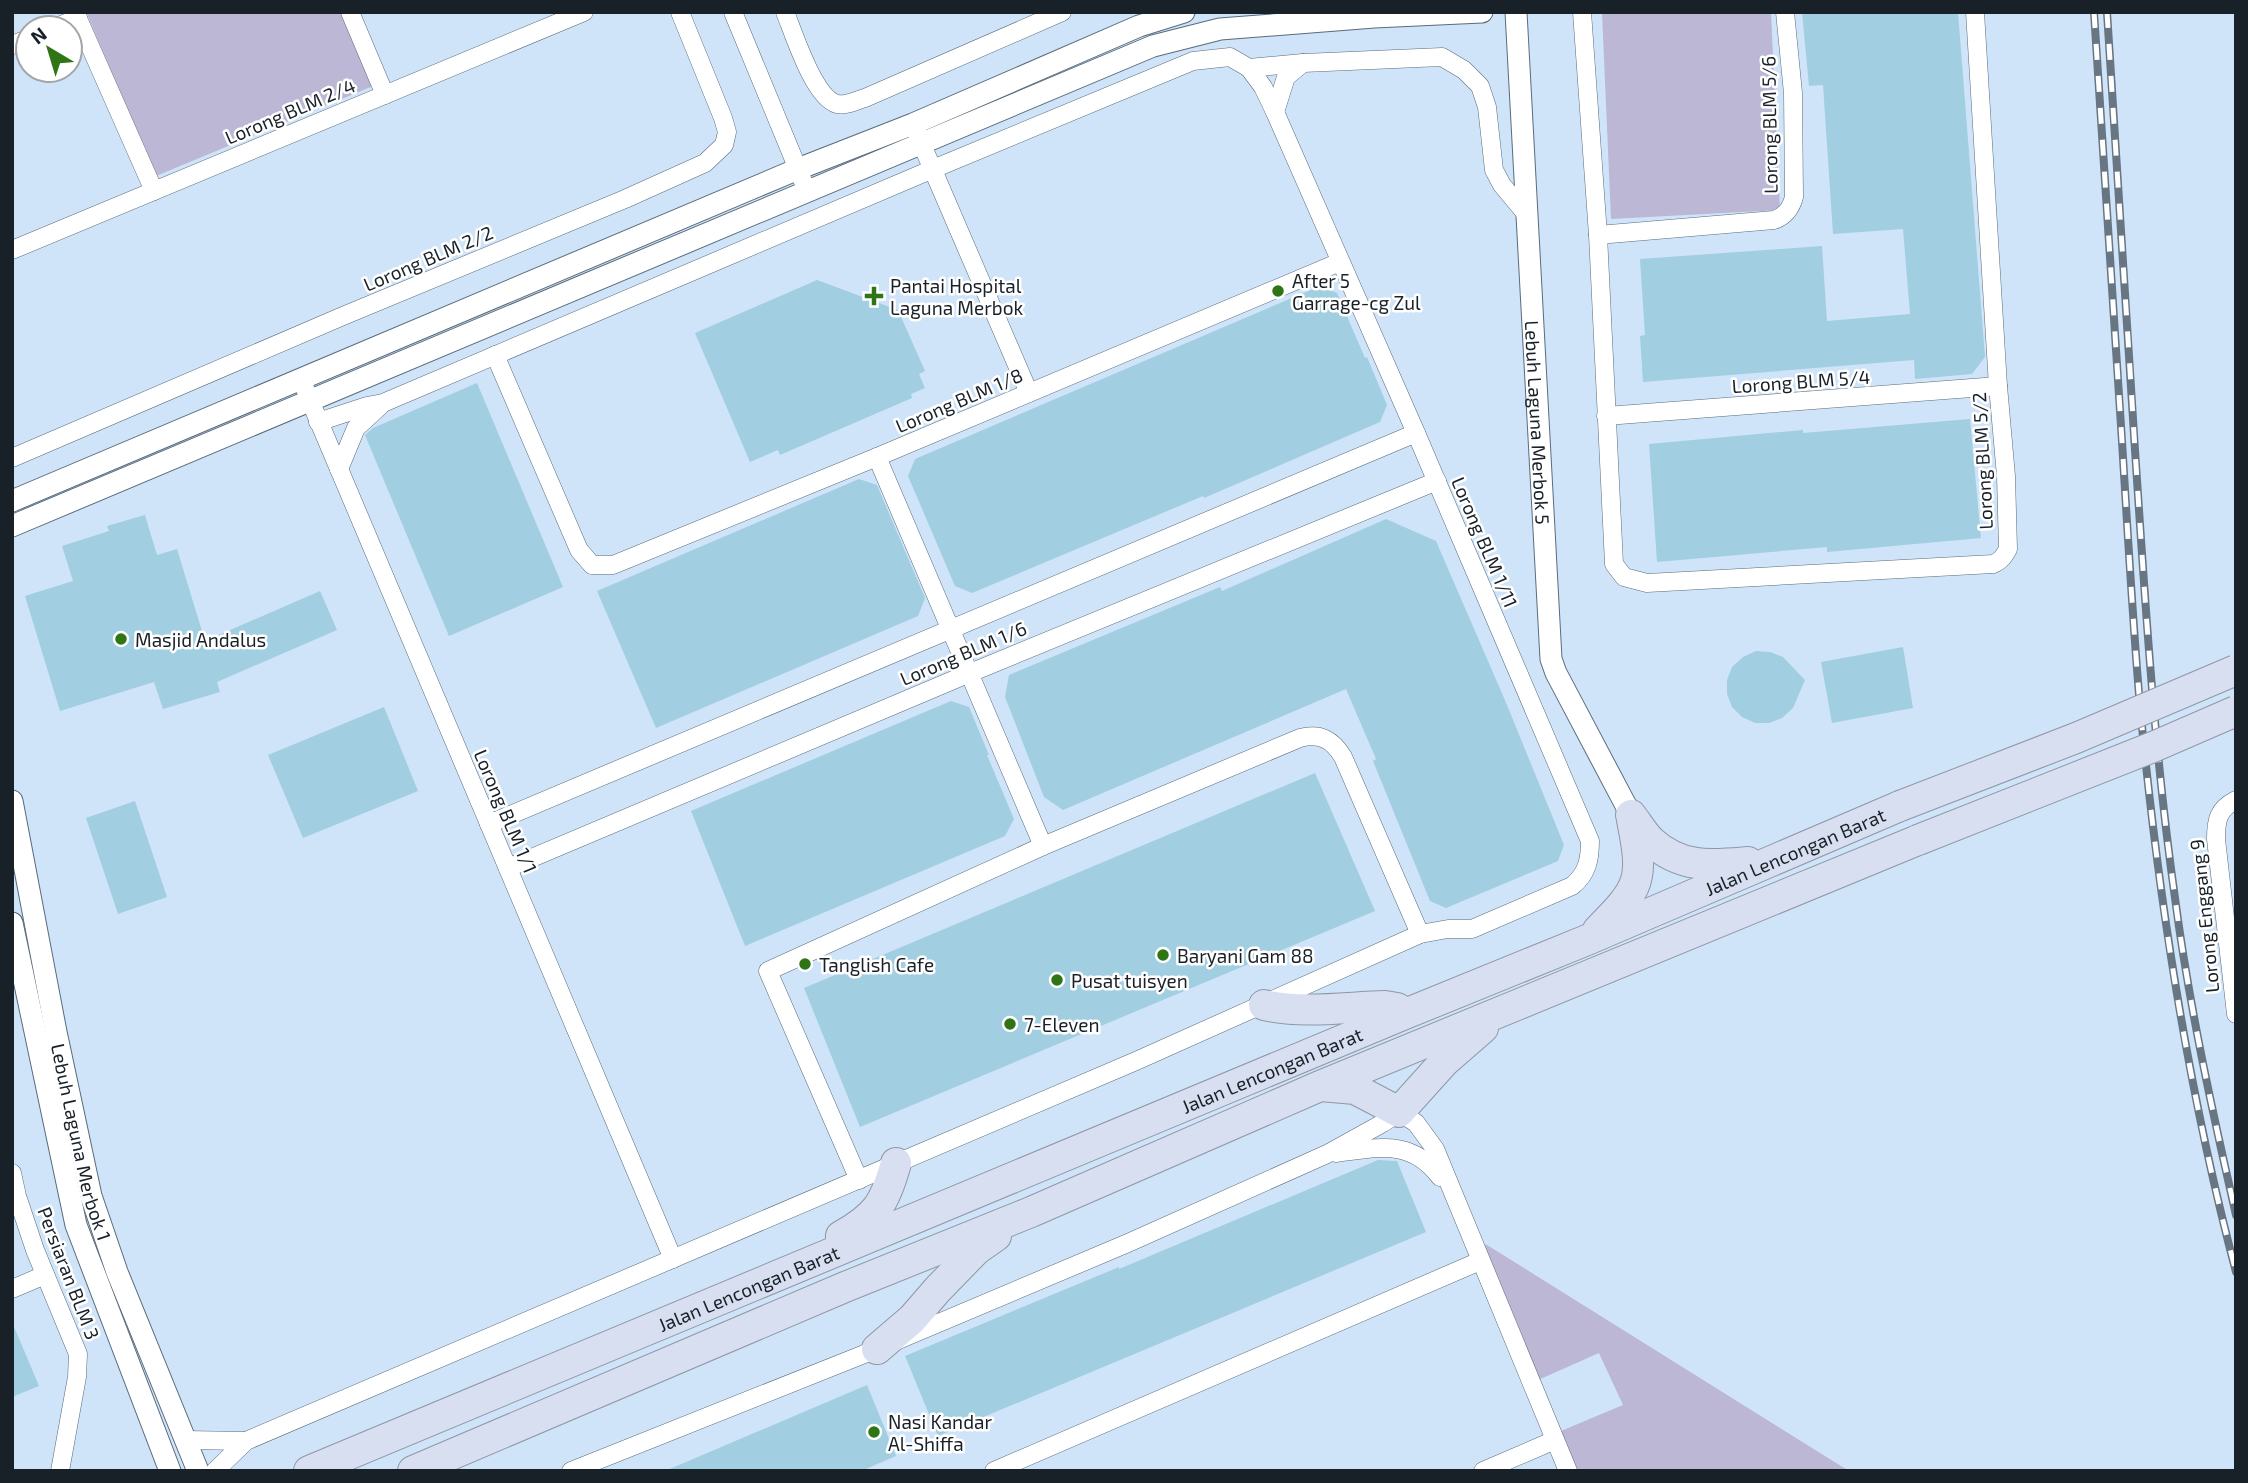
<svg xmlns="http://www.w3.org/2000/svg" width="2248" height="1483" font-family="'Exo 2',sans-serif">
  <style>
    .green { fill: #bbb7d5 }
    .building { fill: #a1cee1 }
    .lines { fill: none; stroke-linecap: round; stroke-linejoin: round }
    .minor-casing { stroke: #596b7d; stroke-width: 19 }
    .tertiary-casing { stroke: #596b7d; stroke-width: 23 }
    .trunk-casing { stroke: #8f97a7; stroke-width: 32 }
    .minor { stroke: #fff; stroke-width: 18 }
    .tertiary { stroke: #fff; stroke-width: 21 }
    .trunk { stroke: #d8dff0; stroke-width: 30 }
    .rail-casing { stroke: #687582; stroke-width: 8 }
    .rail { stroke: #fff; stroke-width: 5; stroke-dasharray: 16; stroke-linecap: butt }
    .trunk-bridge-casing { stroke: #8f97a7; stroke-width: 32; stroke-linecap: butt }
    .trunk-bridge { stroke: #d8dff0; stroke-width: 30 }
    .poi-dot { fill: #307515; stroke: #fff; stroke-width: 2.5 }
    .labels { text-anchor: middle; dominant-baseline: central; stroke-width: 5; stroke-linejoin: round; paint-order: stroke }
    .street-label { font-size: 19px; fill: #192128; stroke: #fff }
    .poi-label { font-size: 19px; fill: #192128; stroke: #fff; text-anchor: start }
  </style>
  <rect width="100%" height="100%" fill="#cfe4f8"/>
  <g class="green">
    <path d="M86 12H341L373 86 156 176Z"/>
    <path d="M1602 12H1771L1780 210 1611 219Z"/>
    <path d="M1479 1244 1487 1245 1849 1471H1578L1561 1431 1623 1405 1599 1353 1538 1380Z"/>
  </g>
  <g class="building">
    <path d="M1802 12H1958L1985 357 1972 374 1915 379 1914 360 1643 382 1640 336 1645 335 1640 259 1822 246 1827 321 1910 314 1903 229 1833 234 1823 85 1809 86Z"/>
    <path d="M817 280 898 310 925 371 919 374 925 388 911 394 912 398 780 455 778 450 750 462 695 333Z"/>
    <path d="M1320 286 1337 293 1365 358 1367 357 1387 405 1380 422 1204 498 1203 496 972 593 955 586 908 476 915 459Z"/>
    <path d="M477 383 563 587 449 636 365 435 373 428Z"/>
    <path d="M1970 419 1981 538 1827 552V547L1657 562 1649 444 1803 430V433Z"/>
    <path d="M859 479 877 485 905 551 925 598 918 616 656 728 597 591Z"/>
    <path d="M145 515 157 555 177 549 205 641 320 591 337 630 217 682 220 692 163 709 154 682 60 711 25 596 73 581 62 546 109 531 107 526Z"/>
    <path d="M1386 519 1436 541 1507 705 1564 845 1558 861 1446 908 1430 901 1373 761 1376 759 1346 689 1063 810 1044 797 1005 697 1009 675 1220 587 1222 591Z"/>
    <path d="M1903 647 1913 708 1832 723 1821 662Z"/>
    <path d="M1756 651 1770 652 1783 657 1805 680 1793 708 1782 718 1769 723H1755L1742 717 1732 707 1727 694V680L1732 667 1743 657Z"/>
    <path d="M951 701 969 707 989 755H987L1014 819 1005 836 745 946 691 811Z"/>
    <path d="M384 707 418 791 303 838 268 755Z"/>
    <path d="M1315 773 1375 911 860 1127 804 988Z"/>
    <path d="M135 801 167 897 118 914 86 818Z"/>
    <path d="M1378 1160 1397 1161 1426 1232 938 1436 905 1356 1119 1267V1269Z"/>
    <path d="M12 1322 39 1386 12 1397Z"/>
    <path d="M867 1385 896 1456 861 1471H665Z"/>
  </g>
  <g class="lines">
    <g class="minor-casing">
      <g id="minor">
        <path d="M75 12 154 191"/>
        <path d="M350 12 385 95"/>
        <path d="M733 12 807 191"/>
        <path d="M785 12C794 34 814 98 837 104 846 106 857 100 865 98L1062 12"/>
        <path d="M1582 12 1598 235 1614 564 1624 577 1647 583 1993 564C2001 561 2004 556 2008 549L2006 476 1998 386 1975 12"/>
        <path d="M54 28 78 18"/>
        <path d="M12 45 28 39"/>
        <path d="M1275 112 1286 77 1303 63"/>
        <path d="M917 133 1029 393"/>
        <path d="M1598 235 1774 220C1786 216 1791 208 1794 197L1793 93 1785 12"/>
        <path d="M12 250 584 12"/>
        <path d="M495 355 579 550 592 565H613L877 457 1340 262"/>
        <path d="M301 379 673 1259"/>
        <path d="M1606 416 1998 386"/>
        <path d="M318 422 367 406 383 403 933 169 1193 61 1230 57 1249 68 1303 63 1442 57 1464 70 1480 86 1487 107 1494 170 1502 185 1527 215"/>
        <path d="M877 457 1043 846"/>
        <path d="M12 458 343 316 625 199 705 163 724 145 727 132 723 118 680 12"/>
        <path d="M339 469 356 428 380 406"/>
        <path d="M2236 800C2218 809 2216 820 2216 839L2236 1014"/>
        <path d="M489 824 1416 433"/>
        <path d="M508 868 970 673 1437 481"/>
        <path d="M1336 1153C1378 1148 1411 1138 1440 1177"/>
        <path d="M12 1173 17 1196 35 1250 78 1354 77 1377 60 1471"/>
        <path d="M859 1180 768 971 1043 846 1300 738C1320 733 1332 739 1343 757L1420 934"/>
        <path d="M12 1289 45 1275"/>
        <path d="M185 1440 246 1441"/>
        <path d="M215 1471 246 1441 1136 1061 1420 934 1448 929H1472L1572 886C1587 874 1590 860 1590 841L1416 433 1275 112 1263 87 1249 68"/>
        <path d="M571 1471 877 1349 1128 1243 1327 1154 1383 1123 1399 1112 1416 1123 1435 1149 1568 1471"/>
        <path d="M994 1471 1480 1261"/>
        <path d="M1483 1471 1555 1440"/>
      </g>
    </g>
    <g class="tertiary-casing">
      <g id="tertiary">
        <path id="s1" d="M1516 12 1551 659 1556 673 1631 815"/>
        <path d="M12 501 798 169 913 124 1139 26 1184 12"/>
        <path d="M12 526 1153 46 1220 29 1374 17 1482 12"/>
        <path id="s2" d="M12 801 56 1032 91 1196 117 1272 198 1471"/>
        <path d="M12 923 76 1225 170 1471"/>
      </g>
    </g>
    <g class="trunk-casing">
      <g id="trunk">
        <path d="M1631 815C1638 824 1644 835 1652 842 1682 869 1712 865 1748 862"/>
        <path d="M1598 930C1641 887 1644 880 1632 820"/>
        <path d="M1264 1005C1303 1014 1346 1007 1385 1006L1397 1008 1405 1013"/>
        <path d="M1321 1086 1355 1089 1399 1112 1444 1062 1483 1028"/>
        <path d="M841 1236C877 1216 885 1203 896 1163"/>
        <path d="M877 1349 912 1319 938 1289 976 1250 996 1236"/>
        <path id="s3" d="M309 1471 1405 1014 1587 940 1900 806"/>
        <path d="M413 1471 845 1287 1031 1212 1320 1086 1918 840"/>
      </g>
    </g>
    <use href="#minor" class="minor"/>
    <use href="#tertiary" class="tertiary"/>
    <use href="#trunk" class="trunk"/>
    <g class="rail-casing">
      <g id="rail">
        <path d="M2094 12C2103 150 2112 288 2121 426 2127 519 2132 613 2140 706 2158 896 2187 1087 2236 1272"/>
        <path d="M2107 12C2116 158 2126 304 2135 450 2145 599 2154 750 2175 898 2189 1005 2212 1110 2236 1215"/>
      </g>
    </g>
    <use href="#rail" class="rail"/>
    <g class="trunk-bridge-casing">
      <g id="trunk-bridge">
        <path d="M1900 806 2076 738 2236 670"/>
        <path d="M1918 840 2153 747 2236 711"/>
      </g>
    </g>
    <use href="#trunk-bridge" class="trunk-bridge"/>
  </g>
  <g class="poi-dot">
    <circle cx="1278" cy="291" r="7"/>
    <path d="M870.5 285.5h7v7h7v7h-7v7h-7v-7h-7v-7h7z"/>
    <circle cx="121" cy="639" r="7"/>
    <circle cx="1163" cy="955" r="7"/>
    <circle cx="805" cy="964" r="7"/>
    <circle cx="1057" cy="980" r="7"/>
    <circle cx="1010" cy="1024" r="7"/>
    <circle cx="874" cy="1432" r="7"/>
  </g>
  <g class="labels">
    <g class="street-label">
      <text transform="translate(290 111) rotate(-23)">Lorong BLM 2/4</text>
      <text transform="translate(1769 125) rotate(-91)">Lorong BLM 5/6</text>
      <text transform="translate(428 258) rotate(-23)">Lorong BLM 2/2</text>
      <text transform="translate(1801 381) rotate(-4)">Lorong BLM 5/4</text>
      <text transform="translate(959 400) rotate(-23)">Lorong BLM 1/8</text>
      <text stroke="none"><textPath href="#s1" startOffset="411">Lebuh Laguna Merbok 5</textPath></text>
      <text transform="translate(1982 461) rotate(-93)">Lorong BLM 5/2</text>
      <text transform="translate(1485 542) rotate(67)">Lorong BLM 1/11</text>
      <text transform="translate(963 653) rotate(-23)">Lorong BLM 1/6</text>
      <text transform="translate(506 811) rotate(67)">Lorong BLM 1/1</text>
      <text stroke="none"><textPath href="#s3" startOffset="1610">Jalan Lencongan Barat</textPath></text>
      <text transform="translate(2204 916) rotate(-96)">Lorong Enggang 9</text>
      <text stroke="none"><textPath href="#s3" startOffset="1043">Jalan Lencongan Barat</textPath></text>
      <text stroke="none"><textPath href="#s2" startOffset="348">Lebuh Laguna Merbok 1</textPath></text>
      <text transform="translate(69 1273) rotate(69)">Persiaran BLM 3</text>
      <text stroke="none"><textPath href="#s3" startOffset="476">Jalan Lencongan Barat</textPath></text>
    </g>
    <g class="poi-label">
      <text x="1292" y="280">After 5<tspan x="1292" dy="22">Garrage-cg Zul</tspan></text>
      <text x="890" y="285">Pantai Hospital<tspan x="890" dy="22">Laguna Merbok</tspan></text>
      <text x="135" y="639">Masjid Andalus</text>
      <text x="1177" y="955">Baryani Gam 88</text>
      <text x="819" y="964">Tanglish Cafe</text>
      <text x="1071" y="980">Pusat tuisyen</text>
      <text x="1024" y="1024">7-Eleven</text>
      <text x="888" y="1421">Nasi Kandar<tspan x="888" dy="22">Al-Shiffa</tspan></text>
    </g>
  </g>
  <rect width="2248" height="1483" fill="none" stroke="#192128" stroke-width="28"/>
  <g transform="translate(49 49) rotate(322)"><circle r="33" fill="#ffffff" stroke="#a3a6a9" stroke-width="2"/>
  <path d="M0-5L12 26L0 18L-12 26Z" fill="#307515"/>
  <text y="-10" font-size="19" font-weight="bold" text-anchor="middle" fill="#192128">N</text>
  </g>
</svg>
